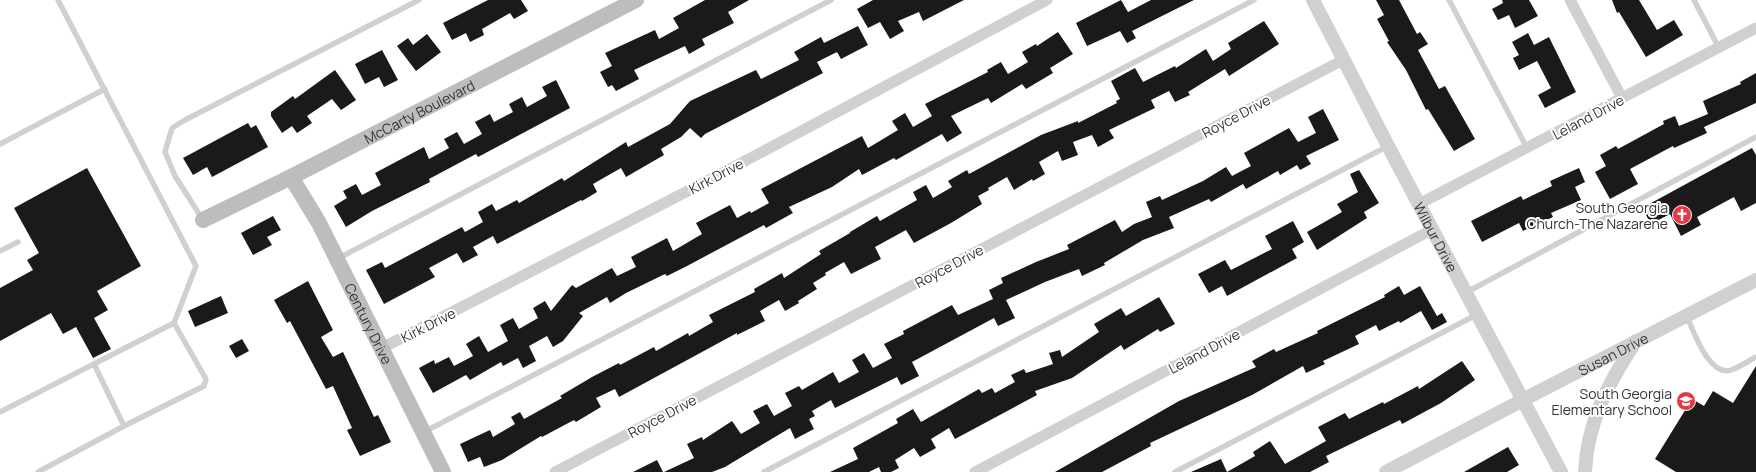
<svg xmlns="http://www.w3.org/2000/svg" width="1756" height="472" font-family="Manrope,sans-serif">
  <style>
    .building { fill: #1a1a1a }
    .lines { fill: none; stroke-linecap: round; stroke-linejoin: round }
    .service { stroke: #d0d0d0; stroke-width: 5.5 }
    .minor { stroke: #d0d0d0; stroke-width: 11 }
    .tertiary { stroke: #d0d0d0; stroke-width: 14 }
    .secondary { stroke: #bdbdbd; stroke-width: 16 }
    .labels { text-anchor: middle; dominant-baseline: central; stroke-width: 4; stroke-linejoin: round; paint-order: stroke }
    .street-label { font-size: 14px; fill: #333; stroke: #fff }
    .poi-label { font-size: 14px; fill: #333; stroke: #fff; text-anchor: end }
  </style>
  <rect width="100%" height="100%" fill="#fff"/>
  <g class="building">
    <path d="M488 0H521L528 11 514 19 510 13 482 29 484 35 470 42 466 33 452 40 443 23Z"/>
    <path d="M705 0H749L728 12 734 23 702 39 705 45 689 54 685 46 634 70 639 79 616 91 612 85 608 87 600 72 612 66 605 53 655 30 659 39 679 28 673 18Z"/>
    <path d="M873 0H964L923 21 919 12 898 21 904 31 890 39 880 22 868 28 857 9Z"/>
    <path d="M1121 0 1128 12 1151 0H1194L1132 31 1136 38 1127 43 1120 31 1087 46 1076 23Z"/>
    <path d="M1376 0H1399L1417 34 1420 32 1428 44 1418 50 1439 89 1445 86 1475 139 1454 151 1428 109 1426 110 1406 70 1387 42 1389 41 1377 19 1384 15Z"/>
    <path d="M1502 0H1529L1538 16 1515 28 1509 15 1498 20 1492 9 1503 3Z"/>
    <path d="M1612 0H1639L1657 30 1674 20 1683 35 1646 57 1619 12 1617 13Z"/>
    <path d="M1264 21 1279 44 1229 76 1225 69 1188 92 1190 95 1175 102 1169 91 1151 100 1155 108 1109 130 1114 138 1098 147 1092 135 1073 142 1078 155 1062 161 1058 151 1039 162 1045 174 1033 181 1032 179 1014 190 1007 177 988 188 989 190 978 196 982 204 951 223 914 243 906 230 875 247 881 259 851 274 844 262 825 273 826 275 813 283 817 289 798 301 799 303 785 311 779 300 760 311 765 321 737 335V333L619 397 615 389 596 398 601 407 576 422 574 420 542 437 541 436 502 460 484 467 480 457 468 462 460 444 490 430 493 437 515 424 511 417 520 412 524 419 562 398 560 396 592 377 619 363 620 365 654 347 656 351 688 333 689 336 713 322 709 315 755 292 754 289 782 273 784 278 821 254 819 251 850 233V232L877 216 880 221 917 200 913 192 926 185 933 198 952 187 948 181 967 170 969 174 1041 135 1078 121V123L1117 103 1116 101 1120 99 1111 81 1135 68 1143 82 1175 66 1176 68 1206 49 1213 61 1231 49 1228 43Z"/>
    <path d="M858 26 868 45 841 59 837 52 817 62 823 73 705 134 701 138 690 128 681 137 661 149 664 155 626 177 621 168 593 184 597 192 582 201 581 200 497 244 493 236 473 247 478 255 463 263 457 253 429 268 435 277 384 304 366 270 382 262 385 268 462 227 465 232 483 222 478 212 492 204 496 211 517 200 519 203 562 178 564 181 626 142 628 147 670 124 690 101 756 70 761 79 799 60 794 52 821 37 824 43Z"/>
    <path d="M1058 32 1073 54 1050 68 1053 73 1026 89 1022 84 991 103 988 98 951 116 962 133 947 142 942 134 896 160 894 158 862 175 859 169 832 187 789 207 793 213 766 228 764 225 687 266 667 276 665 274 626 293 610 303 607 297 579 313 583 316 563 341 553 347 547 336 529 346 536 361 523 368 518 358 503 366 501 362 470 380 466 375 433 393 419 368 434 360 435 364 449 357 454 366 473 356 466 344 479 336 488 352 508 341 500 325 513 318 519 329 538 318 533 308 545 301 551 311 572 285 576 288 612 268 617 276 636 267 631 257 667 238 673 251 702 234 696 223 730 205 737 218 750 211 751 213 769 203 761 189 862 136 868 148 898 130 892 121 905 113 913 127 932 116 925 104 988 72 987 70 1001 62 1008 74 1028 62 1022 52 1036 44 1037 46Z"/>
    <path d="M1528 33 1534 45 1549 37 1576 92 1545 108 1538 95 1551 88 1537 61 1519 70 1513 58 1519 55 1512 42Z"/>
    <path d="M427 34 441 52 416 71 397 46 408 38 413 45Z"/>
    <path d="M382 50 398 80 384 87 379 77 365 84 355 64Z"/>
    <path d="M335 70 356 100 341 110 332 99 307 116 312 123 297 133 292 126 282 133 271 116V112L293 96 295 99Z"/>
    <path d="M1756 73V103L1704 127 1707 133 1674 148 1673 146 1630 169 1638 184 1610 199 1595 172 1606 166 1600 155 1616 146 1618 149 1664 124 1663 121 1675 116 1679 126 1708 114 1703 101 1741 84 1740 82Z"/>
    <path d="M556 80 570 108 478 157 476 154 429 179 430 182 372 211 346 227 334 206 347 198 343 191 356 184 362 195 381 185 375 173 424 147 429 159 449 148 444 139 457 132 464 144 482 134 475 122 490 114 494 122 513 112 509 104 522 97 527 107 547 96 542 87Z"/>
    <path d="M1323 109 1339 140 1306 156 1311 164 1300 170 1297 165 1280 175 1278 171 1246 189 1243 184 1211 202 1209 199 1169 217 1174 228 1143 240 1104 263 1105 265 1082 276 1079 269 1045 282 1006 300 1015 318 998 326 994 318 912 362 919 376 901 385 897 377 835 408 831 400 812 411 815 416 809 419 814 429 795 439 790 428 725 467 712 472H664L694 458 687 444 702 437 703 440 732 421 741 434 760 423 753 411 767 404 774 416 792 406 785 393 799 386 802 390 833 372 839 383 859 372 852 360 864 353 873 368 892 358 884 344 904 334 903 331 952 305 958 315 993 299 989 290 1003 283 1001 278 1036 262 1069 249 1067 245 1115 220 1122 232 1134 224 1152 217 1146 202 1160 196 1162 200 1203 181 1226 167 1232 176 1251 166 1244 153 1289 128 1298 142 1316 133 1308 117Z"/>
    <path d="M248 123 251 128 256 125 268 147 212 177 207 167 193 175 183 158Z"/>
    <path d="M1752 148 1756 155V203L1741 211 1734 197 1697 217 1701 225 1681 236 1670 214 1651 224 1642 208Z"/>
    <path d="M87 168 141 266 97 291 108 310 94 318 111 349 93 358 76 327 63 334 51 313 0 341V288L33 270 27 260 39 253 14 208Z"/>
    <path d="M1579 168 1585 182 1575 187 1581 200 1551 213 1553 217 1523 231 1519 223 1482 242 1471 221 1521 196 1523 200 1552 186 1550 181Z"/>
    <path d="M1359 170 1379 203 1364 212 1367 218 1317 250 1307 232 1342 212 1337 204 1358 192 1350 174Z"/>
    <path d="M273 216 281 230 267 237 272 245 253 255 241 233Z"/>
    <path d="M1293 221 1304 242 1292 249 1297 258 1227 296 1222 286 1209 293 1198 274 1225 260 1231 270 1272 249 1265 236Z"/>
    <path d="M308 281 333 330 321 337 333 357 343 352 374 417 378 415 391 442 360 456 347 430 352 428 333 386 326 389 290 321 287 323 274 300Z"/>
    <path d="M1399 286 1404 295 1420 286 1437 316 1442 313 1447 322 1432 330 1421 311 1400 323 1399 321 1379 331 1376 325 1355 336 1359 344 1323 361 1325 364 1306 373 1303 366 1252 395 1150 443 1151 446 1102 472H1055L1179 401 1256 367 1252 361 1274 349 1276 352 1318 333 1317 331 1385 297 1384 295Z"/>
    <path d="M221 296 228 313 195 327 188 311Z"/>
    <path d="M1159 297 1175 324 1160 332 1158 329 1124 350 1121 345 1072 378 1035 391 1037 395 955 439 949 428 931 439 936 448 920 457 914 448 895 460 899 468 891 472H881L879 467 869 472H830L858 459 853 448 898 423 896 419 913 409 921 422 979 389 982 393 992 388 995 393 1015 382 1011 375 1024 369 1026 373 1053 364 1049 353 1060 350 1062 357 1099 332 1094 324 1121 308 1126 316Z"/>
    <path d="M242 339 249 351 236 358 229 346Z"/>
    <path d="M1462 361 1475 380 1441 403 1402 424 1400 420 1326 456 1329 462 1310 472H1227L1255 456 1253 452 1270 441 1285 464 1326 441 1318 427 1345 413 1349 419 1383 402 1384 404 1418 386 1419 389Z"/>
    <path d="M1756 366V472H1676L1655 459 1692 399 1704 406 1713 391 1733 403Z"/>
    <path d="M1508 447 1519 465 1507 472H1464Z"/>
    <path d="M1221 459 1227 472H1191Z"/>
    <path d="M657 460 663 472H633Z"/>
  </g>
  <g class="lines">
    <g class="service">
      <path d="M1449 0 1527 148"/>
      <path d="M1694 0 1719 48"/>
      <path d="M0 144 105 89"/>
      <path d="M203 220 175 176 165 152 172 128 185 120 419 0"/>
      <path d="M0 251 18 242"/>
      <path d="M339 258 831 0"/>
      <path d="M1467 292 1756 137"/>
      <path d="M1687 317C1694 332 1709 377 1731 370 1740 367 1748 361 1756 357"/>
      <path d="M0 412 174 323 196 266 58 0"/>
      <path d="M124 426 204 386 206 379 174 323"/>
      <path d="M424 432 1254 0"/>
      <path d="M38 472 124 426 94 364"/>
      <path d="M764 472 1388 146"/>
      <path d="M1175 472 1476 315"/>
    </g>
    <g class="minor">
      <path d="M1570 0 1622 98"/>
      <path d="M1419 204 1756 28"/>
      <path d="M382 348 715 177 1047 0"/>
      <path d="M555 472 1343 60"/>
      <path d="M975 472 1433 229"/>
    </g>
    <g class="tertiary">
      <path id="s1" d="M1313 0 1388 146 1561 472"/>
      <path id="s2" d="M1386 472 1542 390 1756 280"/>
      <path d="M1585 472C1587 422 1609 382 1636 341"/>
    </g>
    <g class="secondary">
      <path id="s3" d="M291 177 319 223 443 472"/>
      <path id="s4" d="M203 220 291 177 636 0"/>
    </g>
  </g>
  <defs>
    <g id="church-disc" transform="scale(1)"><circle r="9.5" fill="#e63946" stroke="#fff"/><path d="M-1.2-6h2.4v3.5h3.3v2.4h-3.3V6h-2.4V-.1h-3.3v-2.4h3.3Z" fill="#fff"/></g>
    <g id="school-disc" transform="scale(1)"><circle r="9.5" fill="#e63946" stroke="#fff"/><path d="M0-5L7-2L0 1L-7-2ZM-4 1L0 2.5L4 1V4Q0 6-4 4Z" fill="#fff"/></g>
  </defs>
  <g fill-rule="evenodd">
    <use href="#church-disc" x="1682" y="215"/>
    <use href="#school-disc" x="1686" y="401"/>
  </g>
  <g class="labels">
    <g class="street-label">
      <text stroke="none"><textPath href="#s4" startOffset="242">McCarty Boulevard</textPath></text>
      <text transform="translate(1236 116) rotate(-28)">Royce Drive</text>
      <text transform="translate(1588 117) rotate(-28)">Leland Drive</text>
      <text transform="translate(716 176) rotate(-28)">Kirk Drive</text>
      <text stroke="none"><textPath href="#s1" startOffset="267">Wilbur Drive</textPath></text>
      <text transform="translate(949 266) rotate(-28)">Royce Drive</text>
      <text stroke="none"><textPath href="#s3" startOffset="166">Century Drive</textPath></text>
      <text transform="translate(428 325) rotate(-27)">Kirk Drive</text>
      <text transform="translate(1204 351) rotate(-28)">Leland Drive</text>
      <text stroke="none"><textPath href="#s2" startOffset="256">Susan Drive</textPath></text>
      <text transform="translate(662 416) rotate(-28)">Royce Drive</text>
    </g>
    <g class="poi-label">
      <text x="1668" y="207">South Georgia<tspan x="1668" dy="16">Church-The Nazarene</tspan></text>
      <text x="1672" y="393">South Georgia<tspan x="1672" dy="16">Elementary School</tspan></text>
    </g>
  </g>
</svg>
